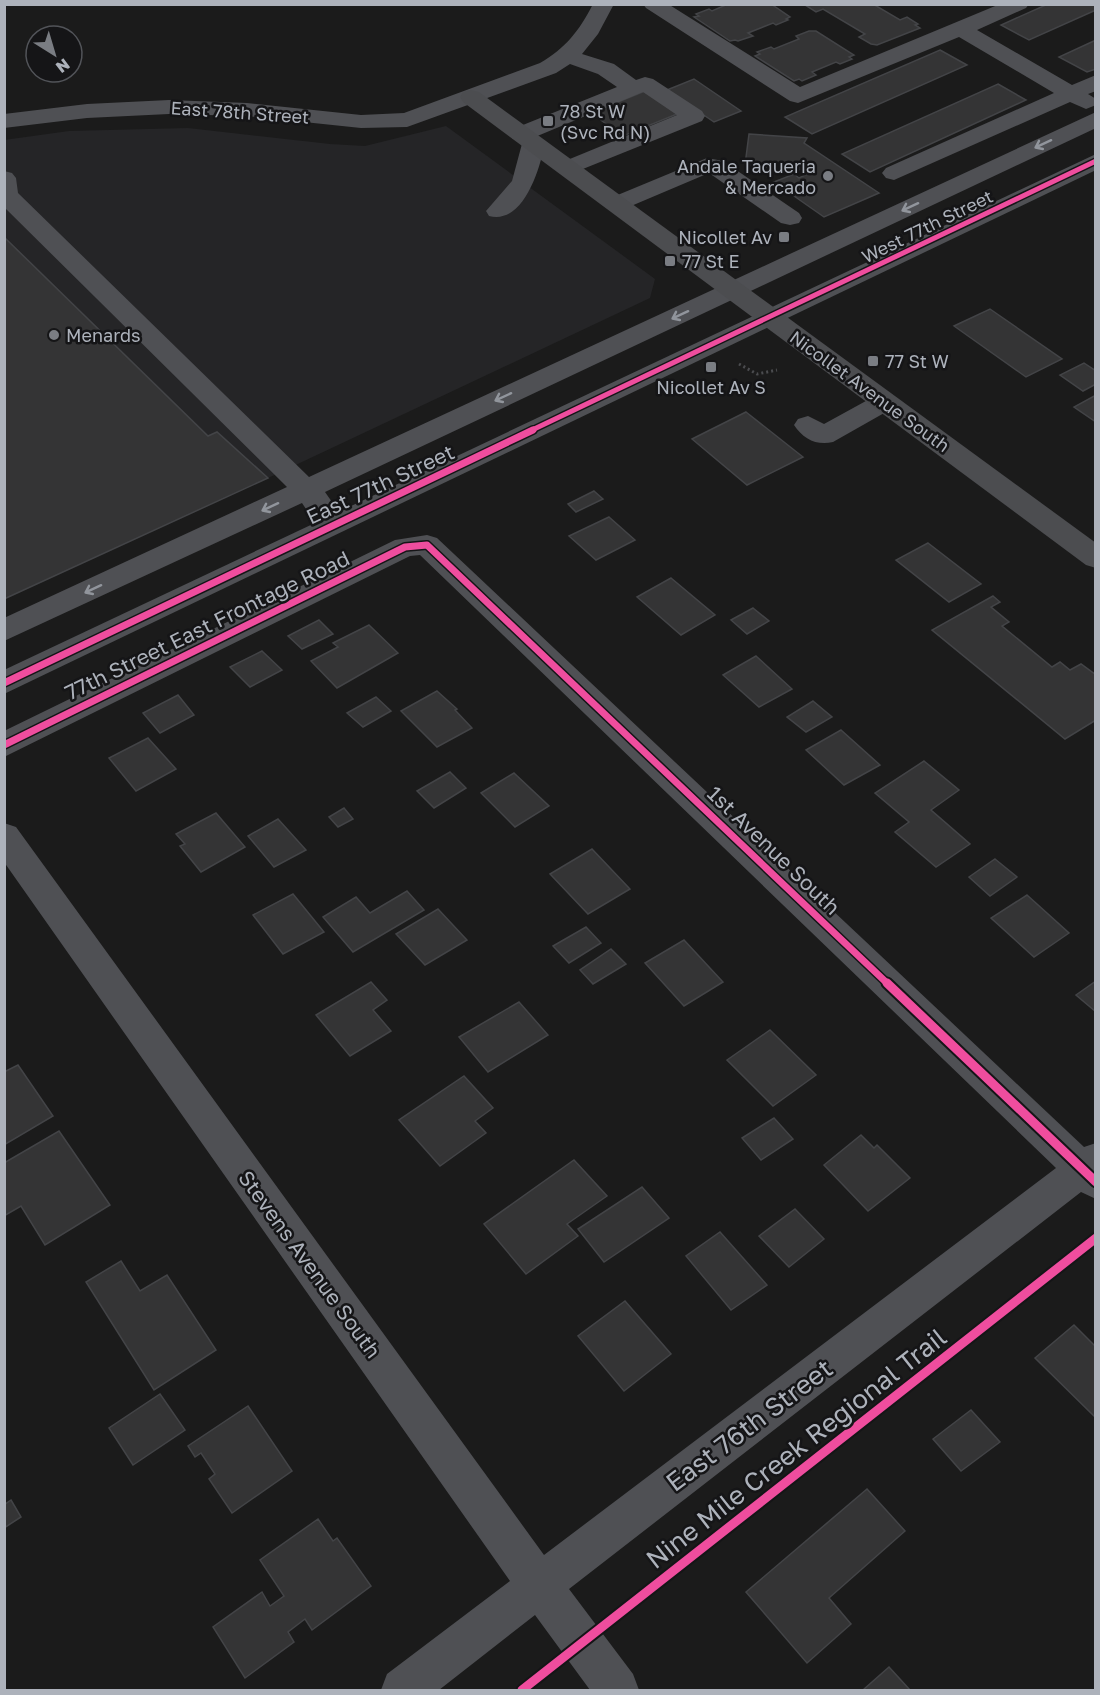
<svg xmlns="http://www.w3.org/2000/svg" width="1100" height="1695" font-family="'Golos Text',sans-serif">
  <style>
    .built { fill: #252527 }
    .building { fill: #343435; stroke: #434447; stroke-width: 1.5 }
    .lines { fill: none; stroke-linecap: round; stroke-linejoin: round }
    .path { stroke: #4b4c4f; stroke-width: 3; stroke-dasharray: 2 3; stroke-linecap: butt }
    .minor { fill: #4f5054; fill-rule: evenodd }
    .major { fill: #4c4d50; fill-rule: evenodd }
    .cycleway-far2-casing { stroke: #151517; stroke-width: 8 }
    .cycleway-far1-casing { stroke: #151517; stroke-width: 10 }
    .cycleway-casing { stroke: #151517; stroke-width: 13 }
    .cycleway-far2 { stroke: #ef4d9e; stroke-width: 5 }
    .cycleway-far1 { stroke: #ef4d9e; stroke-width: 7 }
    .cycleway { stroke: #ef4d9e; stroke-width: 9 }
    .oneway { stroke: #91959c }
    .poi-dot { fill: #7a7d83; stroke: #151517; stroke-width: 2 }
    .labels { text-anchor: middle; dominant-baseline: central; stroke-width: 5; stroke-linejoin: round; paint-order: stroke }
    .far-poi-label { font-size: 18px; fill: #adb2bb; stroke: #151517; text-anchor: start }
    .far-street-label { font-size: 18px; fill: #adb2bb; stroke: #151517 }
    .street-label { font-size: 21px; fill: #adb2bb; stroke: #151517 }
    .near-street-label { font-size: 26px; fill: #adb2bb; stroke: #151517 }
  </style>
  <rect width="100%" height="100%" fill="#1b1b1b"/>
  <path class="built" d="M446 126 655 279 650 298 268 478 5 599 4 140 69 131 188 128 330 144 365 146Z"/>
  <g class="building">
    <path d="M728 4H771L790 17 786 19 788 20 776 25 773 23 748 33 753 36 738 41 735 40 730 41 694 17 699 16 696 14 709 9 712 11Z"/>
    <path d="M808 4H873L900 20 907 17 918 24 915 25 920 28 877 45 871 44 859 37 865 34 823 9 816 12 805 5Z"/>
    <path d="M1048 4H1096V10L1029 40 1001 25Z"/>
    <path d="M809 31H816L854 55 849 57 852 59 840 64 836 62 812 72 816 75 802 81 799 79 794 81 755 56 760 54 757 52 771 47 774 49 799 39 796 36Z"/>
    <path d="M1096 40V69L1087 72 1059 57Z"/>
    <path d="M940 50 967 65 812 134 785 117Z"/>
    <path d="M694 79 741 111 714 122 667 90Z"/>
    <path d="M998 84 1026 100 870 172 842 154Z"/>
    <path d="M645 91 677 114 623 136 591 113Z"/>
    <path d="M749 134 807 138 804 143 879 193 824 217 774 182 794 174 799 178 810 173 805 170 745 165Z"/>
    <path d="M4 237 208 436 217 432 268 478 4 599Z"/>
    <path d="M990 309 1062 359 1026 377 954 326Z"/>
    <path d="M1084 363 1096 371V384L1083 391 1060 375Z"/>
    <path d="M1096 395V422L1074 407Z"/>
    <path d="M746 412 803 457 747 485 692 439Z"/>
    <path d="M594 491 603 499 576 512 568 504Z"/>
    <path d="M609 517 635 540 596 560 569 536Z"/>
    <path d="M928 543 981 584 949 602 896 560Z"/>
    <path d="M671 578 715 615 681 635 637 597Z"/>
    <path d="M993 596 1000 602 991 607 1009 622 1002 626 1052 667 1060 662 1070 670 1081 664 1096 675V720L1065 739 932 630Z"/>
    <path d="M753 608 769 621 747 634 731 620Z"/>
    <path d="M319 620 333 634 302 649 288 636Z"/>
    <path d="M369 625 398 653 337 688 311 661 338 647 333 643Z"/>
    <path d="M262 651 282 670 250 687 230 667Z"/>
    <path d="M756 656 792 689 759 707 723 675Z"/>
    <path d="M437 691 457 709 455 710 472 728 437 747 401 711Z"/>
    <path d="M178 695 194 715 160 733 143 713Z"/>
    <path d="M376 697 391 711 363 727 347 713Z"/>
    <path d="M813 701 832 717 806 732 787 717Z"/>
    <path d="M841 730 880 765 844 785 806 750Z"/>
    <path d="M148 738 176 769 136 791 109 758Z"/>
    <path d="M924 761 959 790 931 810 970 844 936 867 895 832 909 822 875 793Z"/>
    <path d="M450 772 466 788 434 808 417 791Z"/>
    <path d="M514 773 549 806 515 827 481 793Z"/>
    <path d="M344 808 353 819 338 827 329 817Z"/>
    <path d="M216 813 245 847 201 872 180 846 185 844 176 834Z"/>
    <path d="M278 819 306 850 274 867 248 836Z"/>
    <path d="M592 849 630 889 588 914 550 874Z"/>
    <path d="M995 859 1017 877 990 896 969 877Z"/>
    <path d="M407 891 424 910 353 952 323 917 356 897 370 913Z"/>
    <path d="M293 894 324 932 283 954 253 915Z"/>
    <path d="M1027 895 1069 933 1034 957 991 918Z"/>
    <path d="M438 909 467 940 425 965 396 934Z"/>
    <path d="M586 927 601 943 569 963 553 946Z"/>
    <path d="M684 940 723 982 684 1006 645 963Z"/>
    <path d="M611 949 626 964 593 984 580 970Z"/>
    <path d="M1096 981V1012L1076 995Z"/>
    <path d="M371 982 387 1000 373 1010 391 1031 350 1056 316 1015Z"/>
    <path d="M519 1002 548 1035 488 1072 459 1037Z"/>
    <path d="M770 1030 816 1075 773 1106 727 1060Z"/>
    <path d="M18 1065 53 1116 4 1145V1072Z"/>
    <path d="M464 1076 493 1108 475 1121 486 1133 440 1166 399 1120Z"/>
    <path d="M774 1118 793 1139 761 1160 742 1138Z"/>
    <path d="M59 1131 110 1205 45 1245 21 1206 4 1216V1163Z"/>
    <path d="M861 1135 874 1148 877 1145 910 1178 868 1211 824 1165Z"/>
    <path d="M574 1160 607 1196 567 1224 578 1236 526 1274 484 1224Z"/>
    <path d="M642 1187 669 1218 604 1262 578 1229Z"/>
    <path d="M795 1209 824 1239 789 1267 759 1236Z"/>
    <path d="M720 1232 767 1285 731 1310 686 1256Z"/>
    <path d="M121 1261 140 1291 167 1275 216 1350 154 1390 86 1282Z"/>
    <path d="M625 1301 671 1354 624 1391 578 1336Z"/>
    <path d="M1074 1325 1096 1347V1418L1035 1358Z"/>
    <path d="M160 1394 185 1430 133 1465 109 1428Z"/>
    <path d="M248 1406 292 1471 232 1513 209 1479 215 1474 201 1453 195 1457 188 1446Z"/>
    <path d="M971 1410 1000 1442 961 1471 933 1439Z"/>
    <path d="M867 1489 905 1531 829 1598 851 1624 807 1663 746 1592Z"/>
    <path d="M11 1500 21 1517 4 1528V1505Z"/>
    <path d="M318 1519 333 1541 337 1538 371 1586 312 1630 305 1619 288 1632 294 1642 245 1678 213 1627 262 1592 270 1606 284 1596 260 1560Z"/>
    <path d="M889 1667 910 1690H863Z"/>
  </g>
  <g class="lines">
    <path class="path" d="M739 364 757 374 777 370"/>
    <g class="minor">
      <path d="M593 4H614L598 34 582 54 614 64 636 80 645 77 653 79 702 111 705 116 702 121 568 175 560 173 556 168 560 163 677 115 643 92 535 137 541 138 545 143C540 168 524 225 489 216L486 211 512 181 523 140 513 139 509 134 513 129 617 87 598 74 570 64 556 73 407 127 361 128 247 116 169 114 87 118 4 128V114L87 104 169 100 247 103 361 115 404 113 540 63C566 48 579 31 593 4Z"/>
      <path d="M643 4H668L800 87 1000 4H1029L1026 8 977 30 1072 85 1096 75V91L1088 94 1096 99V105L1086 109 1070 102 894 180 886 178 882 173 886 168 1054 93 959 37 798 103 790 101 646 8Z"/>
      <path d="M1096 112V128L325 492 332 502 328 512 318 514 308 512 302 503 4 641V618L287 487 4 207V171L12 173 16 178 18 193 309 477Z"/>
      <path d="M1096 154V170L4 694V670Z"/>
      <path d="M707 158 723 161 799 213 802 218 799 223 790 225 781 223 709 173 624 209 616 211 608 209 604 204 608 199Z"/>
      <path d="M884 394 893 396 897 402 893 408 833 442C817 446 803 439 794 425L798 419 808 416 824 424 875 396Z"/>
      <path d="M427 535 437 538 1084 1147 1096 1143V1199L1081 1192 569 1589 633 1674 639 1690H590L535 1615 439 1690H381L387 1674 510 1581 4 862V823L16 827 544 1555 1056 1168 420 555 410 556 4 757V731L395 540Z"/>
    </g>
    <path class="major" d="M471 90 479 92 1096 543V568L1086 565 463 102 460 97 463 92Z"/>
    <g class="cycleway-far2-casing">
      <path id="cycleway-far2" d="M530 431 1096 161"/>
    </g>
    <g class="cycleway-far1-casing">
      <g id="cycleway-far1">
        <path d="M4 683 533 430"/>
        <path d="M4 745 405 547 427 545 889 985"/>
      </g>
    </g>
    <g class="cycleway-casing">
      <g id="cycleway">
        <path d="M887 983 1096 1182"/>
        <path d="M522 1690 1096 1238"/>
      </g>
    </g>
    <use href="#cycleway-far2" class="cycleway-far2"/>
    <use href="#cycleway-far1" class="cycleway-far1"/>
    <use href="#cycleway" class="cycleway"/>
  </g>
  <defs><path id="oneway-shaft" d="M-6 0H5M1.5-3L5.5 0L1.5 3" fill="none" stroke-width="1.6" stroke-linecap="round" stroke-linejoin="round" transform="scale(1.5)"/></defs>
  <g class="oneway">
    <use href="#oneway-shaft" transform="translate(1043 144) rotate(155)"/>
    <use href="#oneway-shaft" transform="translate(910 207) rotate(155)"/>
    <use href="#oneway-shaft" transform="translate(680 315) rotate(155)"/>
    <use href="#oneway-shaft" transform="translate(503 397) rotate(155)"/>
    <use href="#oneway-shaft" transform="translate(270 507) rotate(155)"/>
    <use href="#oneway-shaft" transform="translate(93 589) rotate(155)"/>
  </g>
  <g class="poi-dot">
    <rect x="542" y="115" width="12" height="12" rx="3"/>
    <circle cx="828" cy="176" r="6"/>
    <rect x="778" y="231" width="12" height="12" rx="3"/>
    <rect x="664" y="255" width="12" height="12" rx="3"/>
    <circle cx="54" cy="335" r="6"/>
    <rect x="867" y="355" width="12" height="12" rx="3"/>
    <rect x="705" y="361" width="12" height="12" rx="3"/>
  </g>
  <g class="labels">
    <g class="far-poi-label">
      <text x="560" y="111">78 St W<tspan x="560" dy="21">(Svc Rd N)</tspan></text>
      <text x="816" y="166" text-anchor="end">Andale Taqueria<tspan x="816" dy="21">&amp; Mercado</tspan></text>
      <text x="772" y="237" text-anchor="end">Nicollet Av</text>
      <text x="682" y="261">77 St E</text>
      <text x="66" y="335">Menards</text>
      <text x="885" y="361">77 St W</text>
      <text x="711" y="387" text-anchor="middle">Nicollet Av S</text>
    </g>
    <g class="far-street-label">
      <text transform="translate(240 112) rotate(4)">East 78th Street</text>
      <text transform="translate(927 226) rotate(-26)">West 77th Street</text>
      <text transform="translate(870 391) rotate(36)">Nicollet Avenue South</text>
    </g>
    <g class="street-label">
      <text transform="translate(380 484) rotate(-25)">East 77th Street</text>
      <text transform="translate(207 625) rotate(-26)">77th Street East Frontage Road</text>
      <text transform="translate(774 850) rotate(44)">1st Avenue South</text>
      <text transform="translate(310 1264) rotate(54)">Stevens Avenue South</text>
    </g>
    <g class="near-street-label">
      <text transform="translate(749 1425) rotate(-37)">East 76th Street</text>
      <text transform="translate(796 1448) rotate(-38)">Nine Mile Creek Regional Trail</text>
    </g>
  </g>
  <rect width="1100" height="1695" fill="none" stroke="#adb2bb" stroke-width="12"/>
  <g transform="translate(54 54) rotate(143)"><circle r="28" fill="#151517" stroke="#525459" stroke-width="1.5"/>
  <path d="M0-4.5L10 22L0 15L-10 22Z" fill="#7a7d83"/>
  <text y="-9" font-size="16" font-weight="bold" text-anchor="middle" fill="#adb2bb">N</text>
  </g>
</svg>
